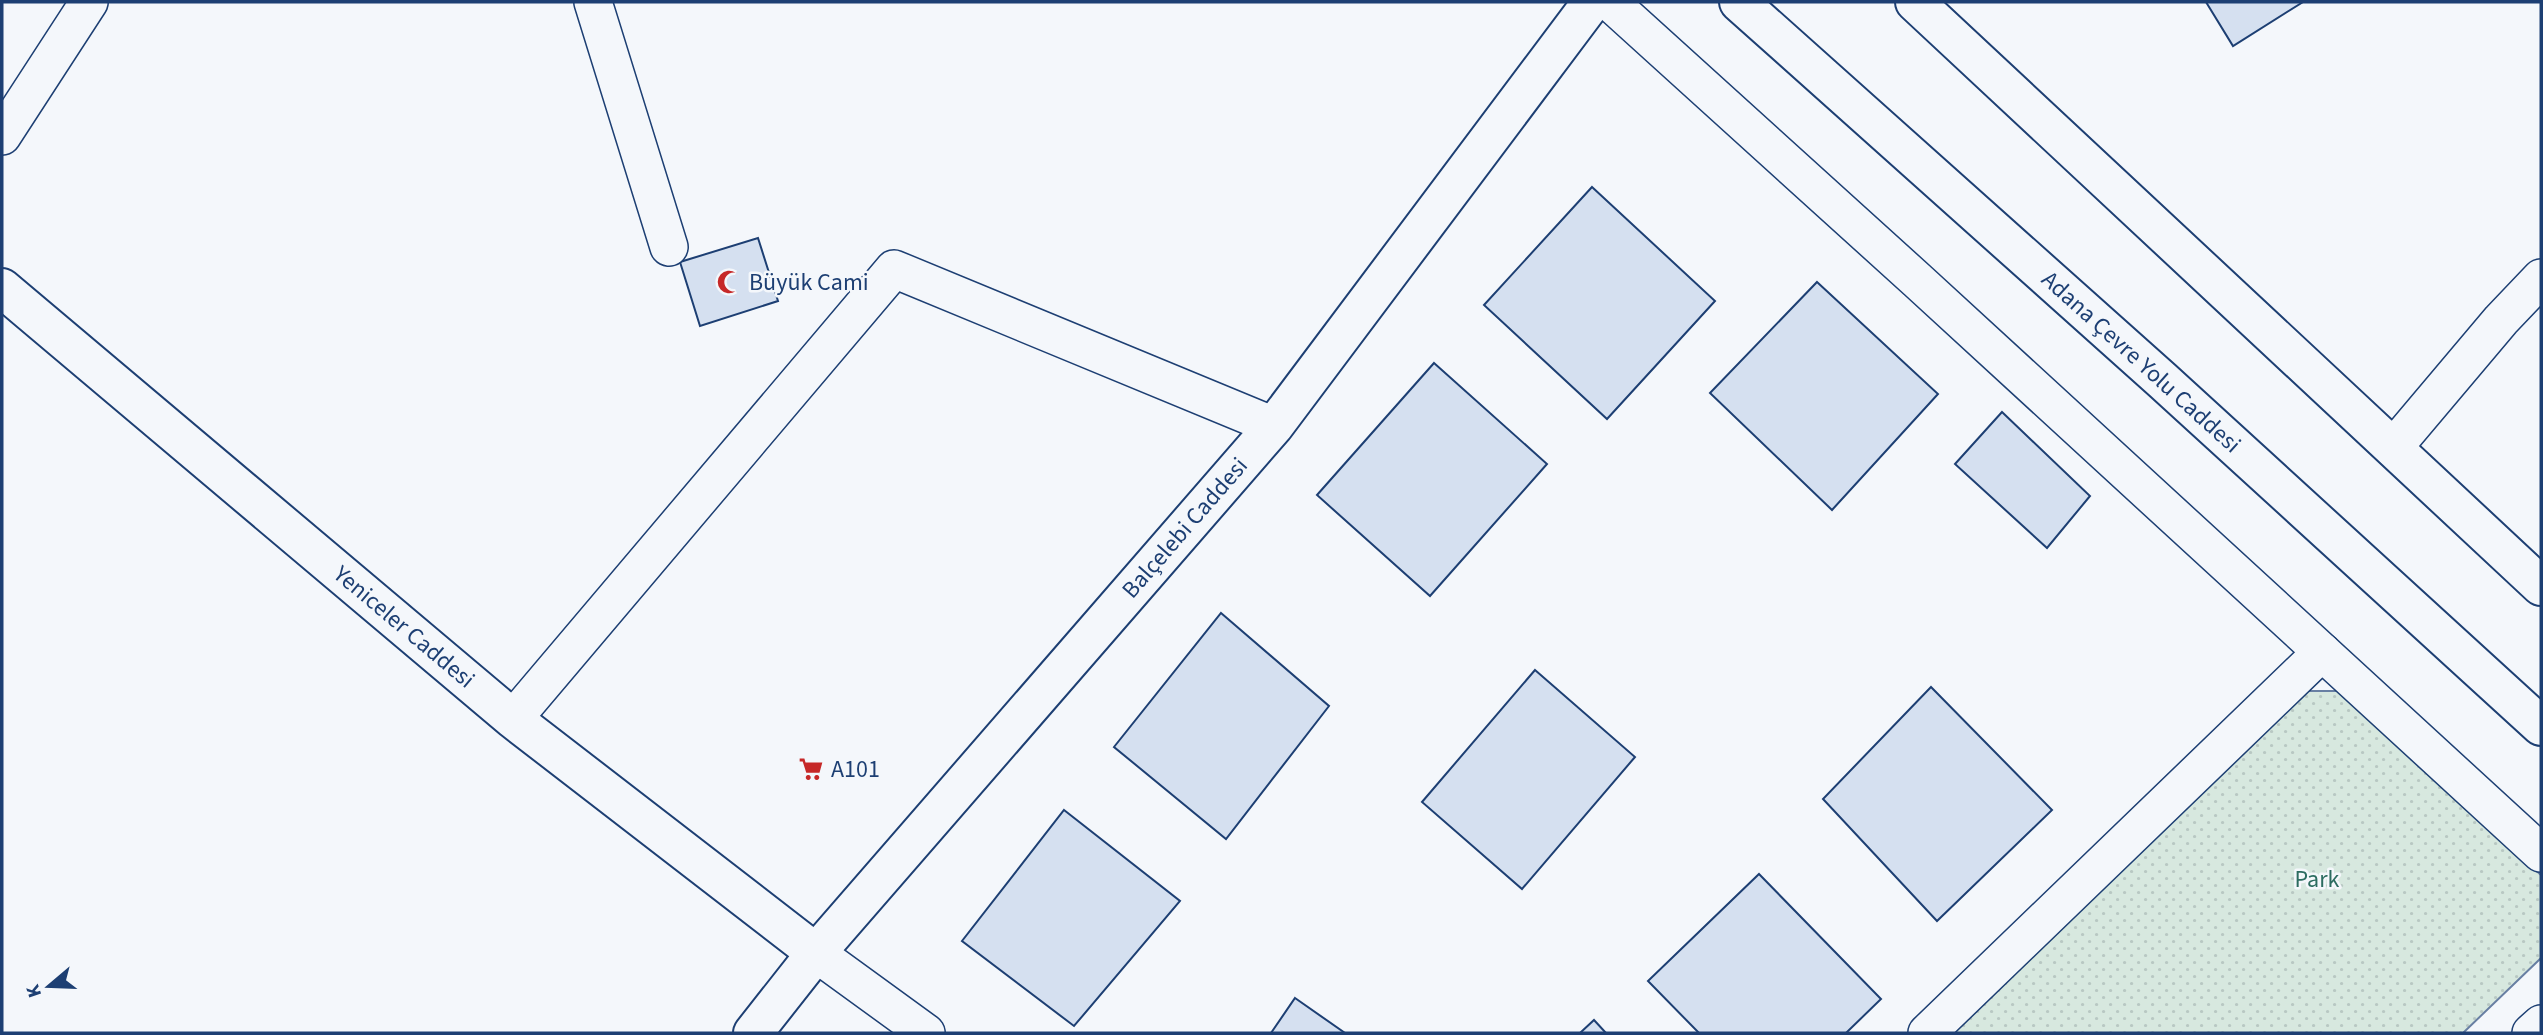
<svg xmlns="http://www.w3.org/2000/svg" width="2543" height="1035" font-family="'Source Sans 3',sans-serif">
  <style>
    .park { fill: url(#park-dots); stroke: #687fa3; stroke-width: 2 }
    .building { fill: #d5e0f0; stroke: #1d3f73; stroke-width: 2 }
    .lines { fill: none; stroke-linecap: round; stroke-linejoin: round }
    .street-casing { stroke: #1d3f73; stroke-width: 40 }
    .secondary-casing { stroke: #1d3f73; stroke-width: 42 }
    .highway-casing { stroke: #1d3f73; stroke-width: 42 }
    .street { stroke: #f4f7fb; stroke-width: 37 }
    .secondary { stroke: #f4f7fb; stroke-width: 38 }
    .highway { stroke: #f4f7fb; stroke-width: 38 }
    .labels { text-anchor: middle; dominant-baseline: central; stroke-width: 5; stroke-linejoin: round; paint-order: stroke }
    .poi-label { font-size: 24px; fill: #1d3f73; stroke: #f4f7fb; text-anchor: start }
    .street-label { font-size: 24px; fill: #1d3f73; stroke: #f4f7fb }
    .park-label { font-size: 24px; fill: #2c6c60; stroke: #f4f7fb }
  </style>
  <defs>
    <pattern id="park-dots" width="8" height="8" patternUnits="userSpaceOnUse" patternTransform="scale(1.75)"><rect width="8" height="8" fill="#d7e8df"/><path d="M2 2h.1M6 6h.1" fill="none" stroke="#b8c8c3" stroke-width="1.8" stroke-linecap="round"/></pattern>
  </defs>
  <rect width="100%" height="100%" fill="#f4f7fb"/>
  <path class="park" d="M2286 691H2338L2541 875V958L2463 1033H1953Z"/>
  <g class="building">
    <path d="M2206 2H2303L2233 46Z"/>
    <path d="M1592 187 1715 301 1607 419 1484 305Z"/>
    <path d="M758 238 778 301 700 326 680 262Z"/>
    <path d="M1817 282 1938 394 1832 510 1710 393Z"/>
    <path d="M1434 363 1547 464 1430 596 1317 495Z"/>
    <path d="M2002 412 2090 496 2047 548 1955 464Z"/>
    <path d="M1221 613 1329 706 1226 839 1114 747Z"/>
    <path d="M1535 670 1635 757 1522 889 1422 802Z"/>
    <path d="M1931 687 2052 810 1937 921 1823 799Z"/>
    <path d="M1064 810 1180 901 1074 1026 962 941Z"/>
    <path d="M1759 874 1881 999 1846 1033H1699L1648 981Z"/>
    <path d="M1295 998 1345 1033H1271Z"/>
    <path d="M1594 1020 1606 1033H1580Z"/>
  </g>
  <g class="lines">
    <g class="street-casing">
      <g id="street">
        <path d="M593 2 669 247"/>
        <path d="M1610 2 1918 281 2541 853"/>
        <path d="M2 136 89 2"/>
        <path d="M2393 448 2501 320 2541 278"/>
        <path d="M513 719 894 269 1274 426"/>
        <path d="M816 953 926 1033"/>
        <path d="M1927 1033 2322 652"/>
        <path d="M2531 1033 2541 1024"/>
      </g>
    </g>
    <g class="secondary-casing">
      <g id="secondary">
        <path d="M2 288 513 719 816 953"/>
        <path d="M753 1033 816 953 1274 426 1592 2"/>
      </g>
    </g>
    <g class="highway-casing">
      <g id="highway">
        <path d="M1739 2 2162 380 2541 726"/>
        <path d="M1915 2 2541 586"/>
      </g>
    </g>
    <use href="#street" class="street"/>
    <use href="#secondary" class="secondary"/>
    <use href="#highway" class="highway"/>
  </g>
  <defs>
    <g id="mosque-bare" transform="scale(1.89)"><path d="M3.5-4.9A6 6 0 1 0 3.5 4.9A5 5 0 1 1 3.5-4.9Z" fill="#c62828" stroke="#f4f7fb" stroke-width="2.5" paint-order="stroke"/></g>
    <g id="supermarket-bare" transform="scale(1.89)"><path d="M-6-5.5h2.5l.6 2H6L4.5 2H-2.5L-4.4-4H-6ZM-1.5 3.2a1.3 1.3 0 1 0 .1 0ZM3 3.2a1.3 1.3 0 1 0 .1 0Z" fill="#c62828" stroke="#f4f7fb" stroke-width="2.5" paint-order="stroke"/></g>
  </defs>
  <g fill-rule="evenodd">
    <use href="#mosque-bare" x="729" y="282"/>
    <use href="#supermarket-bare" x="811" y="769"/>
  </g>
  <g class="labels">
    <g class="poi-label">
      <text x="749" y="282">Büyük Cami</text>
      <text x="831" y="769">A101</text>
    </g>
    <g class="street-label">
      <text transform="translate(2141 362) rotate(42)">Adana Çevre Yolu Caddesi</text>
      <text transform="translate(1185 528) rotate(-49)">Balçelebi Caddesi</text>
      <text transform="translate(404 627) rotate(40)">Yeniceler Caddesi</text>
    </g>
    <g class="park-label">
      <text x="2317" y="879">Park</text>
    </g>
  </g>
  <rect width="2543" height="1035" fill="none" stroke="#1d3f73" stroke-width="7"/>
  <g transform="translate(49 986) rotate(251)" stroke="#f4f7fb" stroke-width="5" paint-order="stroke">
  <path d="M0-5L12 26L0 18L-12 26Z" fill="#1d3f73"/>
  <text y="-10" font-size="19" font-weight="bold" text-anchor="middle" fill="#1d3f73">K</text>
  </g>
</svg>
